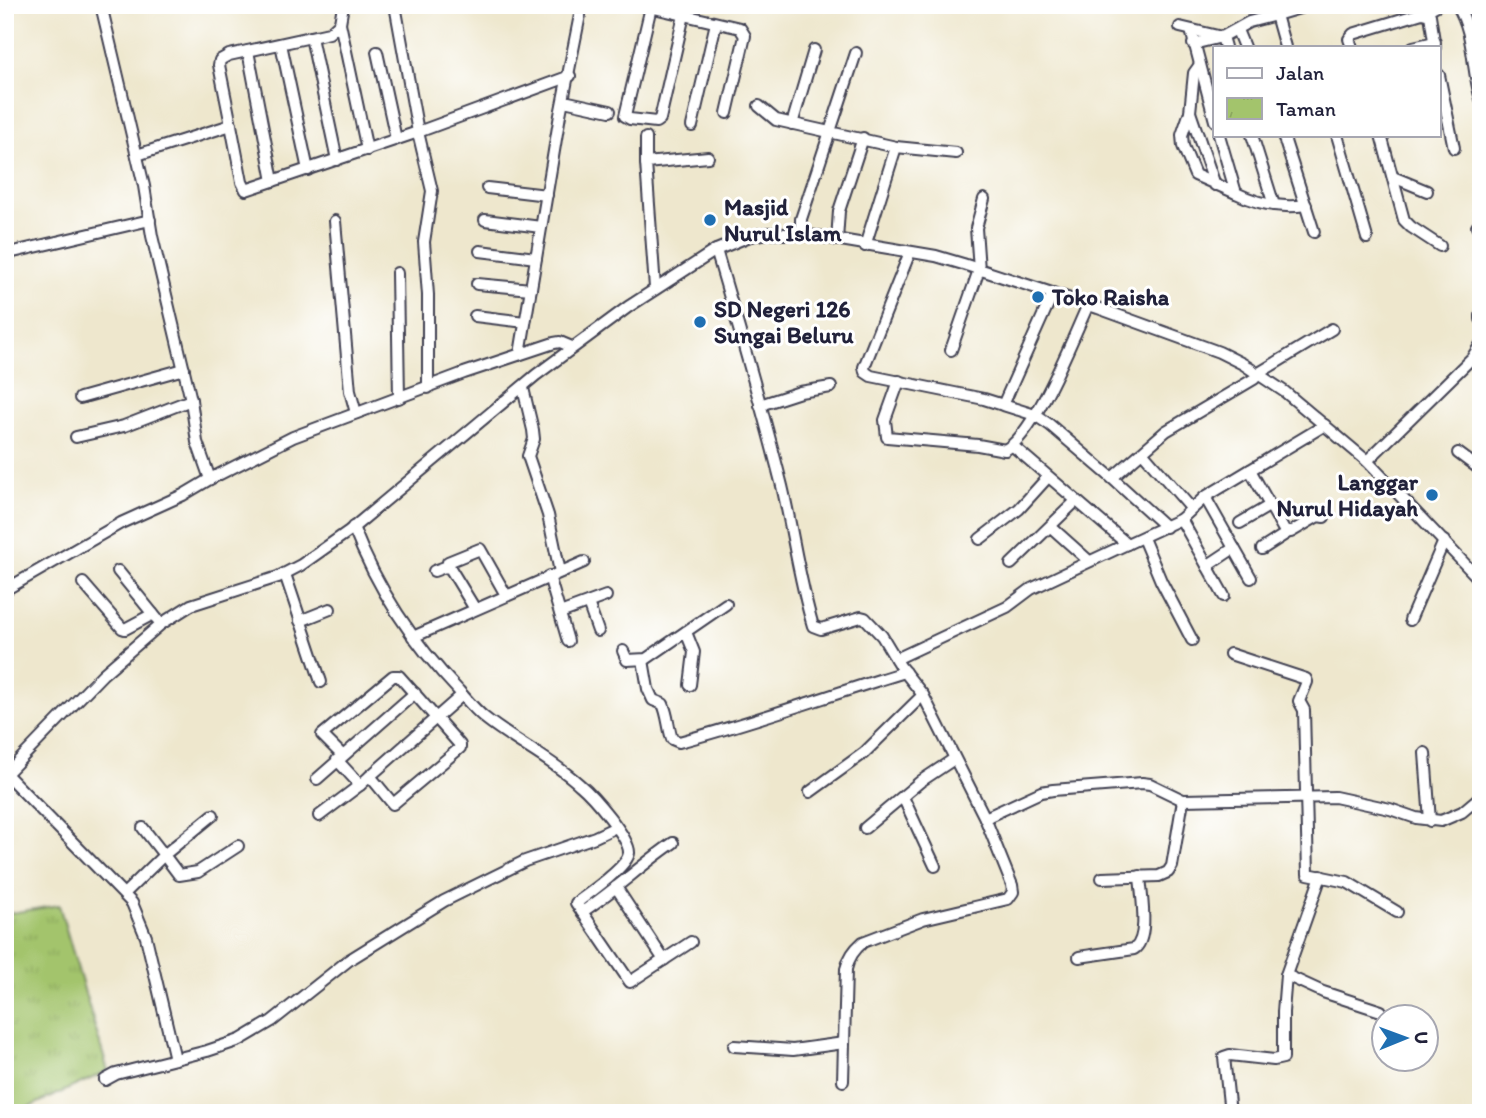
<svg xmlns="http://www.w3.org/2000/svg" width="1486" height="1118" font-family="Itim,sans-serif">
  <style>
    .park { fill: url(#park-tufts); stroke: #627354; stroke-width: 2 }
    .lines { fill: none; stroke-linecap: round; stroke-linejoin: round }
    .minor-casing { stroke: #414051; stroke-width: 14 }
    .minor { stroke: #fff; stroke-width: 10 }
    .poi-dot { fill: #1f6fb2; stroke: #fff; stroke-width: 2.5 }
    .labels { text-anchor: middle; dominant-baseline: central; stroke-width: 6; stroke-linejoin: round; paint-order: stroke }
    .poi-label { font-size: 23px; font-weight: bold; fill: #22223b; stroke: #fff; text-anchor: start }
  </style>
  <defs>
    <pattern id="park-tufts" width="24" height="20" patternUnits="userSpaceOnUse" patternTransform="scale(1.75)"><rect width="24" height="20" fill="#a3c46c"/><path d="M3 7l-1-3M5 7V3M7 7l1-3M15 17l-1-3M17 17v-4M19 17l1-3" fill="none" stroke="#8ca85e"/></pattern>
  </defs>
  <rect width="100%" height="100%" fill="#fff"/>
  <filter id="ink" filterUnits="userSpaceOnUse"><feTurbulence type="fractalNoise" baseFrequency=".0143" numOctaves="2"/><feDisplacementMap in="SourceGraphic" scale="14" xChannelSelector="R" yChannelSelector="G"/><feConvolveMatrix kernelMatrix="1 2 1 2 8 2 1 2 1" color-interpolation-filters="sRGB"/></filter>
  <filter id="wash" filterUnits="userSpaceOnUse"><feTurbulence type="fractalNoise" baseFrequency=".00686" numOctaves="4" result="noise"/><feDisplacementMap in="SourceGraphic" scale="28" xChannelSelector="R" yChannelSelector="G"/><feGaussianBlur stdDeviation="1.57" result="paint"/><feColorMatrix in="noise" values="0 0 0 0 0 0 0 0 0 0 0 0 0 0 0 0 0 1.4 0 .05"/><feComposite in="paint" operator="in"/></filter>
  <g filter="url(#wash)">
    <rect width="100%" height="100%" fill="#eee7cd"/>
    <path class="park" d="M59 905 108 1071 16 1113H5V914Z"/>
  </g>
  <g filter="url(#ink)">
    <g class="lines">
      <g class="minor-casing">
        <g id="minor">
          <path d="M101 5 144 186 152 236 191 400 197 442 210 479 293 437 464 373 554 343 560 342 572 347"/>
          <path d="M395 5 418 132 432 191 424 242 428 295V388"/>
          <path d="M641 5 684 15 660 119 656 122 630 119 625 116 651 7"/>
          <path d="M1273 5 1276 15 1310 5"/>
          <path d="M1420 5 1422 13 1430 15 1435 47"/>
          <path d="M1457 5C1475 33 1471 68 1481 99"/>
          <path d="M684 15 740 28 745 36 727 113"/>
          <path d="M340 23 367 150"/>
          <path d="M1180 27 1222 37 1249 22 1276 15 1285 47"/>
          <path d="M1191 30 1215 121"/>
          <path d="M1237 30 1244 47"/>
          <path d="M311 37 337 160"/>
          <path d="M281 44 308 170"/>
          <path d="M1193 44 1222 37 1225 47"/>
          <path d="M1352 47 1349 39 1353 34 1422 13 1437 5"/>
          <path d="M1413 47 1435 42"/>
          <path d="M248 51 273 181"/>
          <path d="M377 52 396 139"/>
          <path d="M1199 66 1194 73 1190 112 1182 135 1183 146 1195 175 1236 193"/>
          <path d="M1439 75 1454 148"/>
          <path d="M564 101 610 111"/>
          <path d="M759 106 776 120 896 147 956 153"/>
          <path d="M1190 112 1215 185"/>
          <path d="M792 124 814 50"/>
          <path d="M231 125 219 65 220 60 229 55 329 33 340 23 343 5"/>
          <path d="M692 126 716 23"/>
          <path d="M1219 135 1236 193C1258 204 1280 209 1306 205"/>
          <path d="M1252 135 1274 205"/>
          <path d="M1283 135 1314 232"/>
          <path d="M1337 135 1367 238"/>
          <path d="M1381 135 1404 220 1411 227 1440 246"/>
          <path d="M646 138V163"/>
          <path d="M137 155 231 125 242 182 246 190 418 132 570 76"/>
          <path d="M1393 177 1427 191"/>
          <path d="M487 188 547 195"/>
          <path d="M485 220 541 227"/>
          <path d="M335 221 350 391 356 413"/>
          <path d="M1477 227 1481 228"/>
          <path d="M801 234V219L856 53"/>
          <path d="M837 240 839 211 863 138"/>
          <path d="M865 246 896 147"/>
          <path d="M716 250C739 328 762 407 782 486 793 532 799 580 813 626L821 629 861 617 865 618 882 636 900 666 923 695 985 818 1012 885 1013 892 1008 899 923 919 863 942C854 950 849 957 846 969L843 1081"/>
          <path d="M480 251 536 258"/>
          <path d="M910 252 864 367 865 372 871 376 984 399 1035 415 1050 425 1112 478 1166 527"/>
          <path d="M5 254 150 220"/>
          <path d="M397 273 399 398"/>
          <path d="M477 284 531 289"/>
          <path d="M655 288 646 163 708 157"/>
          <path d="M1481 315V319"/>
          <path d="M475 316 525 322"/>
          <path d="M951 350 979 270 976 228 984 199"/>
          <path d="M520 354 560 115 582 5"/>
          <path d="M899 381 885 420 887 437 978 445 1005 450C1036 433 1072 339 1088 305"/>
          <path d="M523 388 533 430 534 439 528 456 548 515 560 572"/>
          <path d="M80 398 184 369"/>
          <path d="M760 405 800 392 831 387"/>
          <path d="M1003 405 1053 293"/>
          <path d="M76 437 124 426 191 400"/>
          <path d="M1013 446 1127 544 1181 519 1205 497 1325 425"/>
          <path d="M1143 453 1191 508"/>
          <path d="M1458 453 1481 470"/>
          <path d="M1367 461 1472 358 1481 344"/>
          <path d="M1250 470 1285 532H1291L1318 516 1324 517"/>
          <path d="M1112 478 1166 431 1254 379 1259 373 1332 329"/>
          <path d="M1205 497 1251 578"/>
          <path d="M1181 519 1224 596"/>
          <path d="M1240 523 1269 506"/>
          <path d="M353 527C377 588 414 644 459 691 467 700 475 710 485 718 515 742 552 759 580 785 592 795 630 838 629 853 628 866 587 895 576 903L630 982 691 942"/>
          <path d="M1051 527 1089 561"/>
          <path d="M1143 538 1161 581 1192 640"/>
          <path d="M980 539 1019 509 1048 477"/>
          <path d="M1262 549 1287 533"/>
          <path d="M1011 564 1076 501"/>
          <path d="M1207 566 1234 548"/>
          <path d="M450 568 448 562 480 549 506 595"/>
          <path d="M118 571 157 619"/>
          <path d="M434 571 445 567 450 568 475 609"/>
          <path d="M285 574 321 682"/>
          <path d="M549 576 568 641"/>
          <path d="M83 583 122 628 125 629 153 614"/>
          <path d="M5 590 121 523 183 495 210 479"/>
          <path d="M588 603 598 631"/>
          <path d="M560 613 606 596"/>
          <path d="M1410 620 1444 541"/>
          <path d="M300 621 330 609"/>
          <path d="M686 632 694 652 690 685"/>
          <path d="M413 637 584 562"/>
          <path d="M623 651 627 660 646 659 726 604"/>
          <path d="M1230 654 1306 679 1307 682 1299 701 1304 710 1308 874 1347 882 1397 912"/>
          <path d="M896 659 1007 607 1031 589 1127 544"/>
          <path d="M643 660 648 689 653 700 663 704C668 715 668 727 672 739L679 742C755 722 829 695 905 672"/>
          <path d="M1425 753 1430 821"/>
          <path d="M342 755 322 735 393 676H399L460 745V748L393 804 370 776"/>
          <path d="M337 760 360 785"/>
          <path d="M6 774 132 903 146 937 175 1059"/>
          <path d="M5 775 103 674 161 624 191 605 278 577 301 565 349 531 536 375 628 307 716 250 750 236 769 233 817 236 936 256 963 264 1098 308 1219 352 1243 364 1285 392 1367 461 1481 581"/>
          <path d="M317 779 415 693"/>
          <path d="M810 792 864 753 923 695"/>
          <path d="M903 797 935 866"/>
          <path d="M213 815 164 855 179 875 198 872 238 846"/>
          <path d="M319 816 360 785 462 695"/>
          <path d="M985 818 1041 792 1053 790 1142 783 1150 784 1183 800"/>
          <path d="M865 828 921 781 954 759"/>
          <path d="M1102 878 1159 876 1168 872 1172 866 1183 800 1335 797 1390 809 1416 818 1441 821 1462 812 1481 796"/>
          <path d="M616 887 664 960"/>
          <path d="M124 894 164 855 143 828"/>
          <path d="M582 912C614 891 641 865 673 843"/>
          <path d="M1079 957 1134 949C1150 938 1141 894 1140 876"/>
          <path d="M1286 975 1323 992 1381 1011"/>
          <path d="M734 1046 793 1050 844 1043"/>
          <path d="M105 1080 116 1074 207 1051 240 1040 272 1021 349 960 444 901 525 861 595 837 616 827"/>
          <path d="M1230 1113 1224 1057 1230 1055 1274 1060 1283 1058V1012L1286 975 1321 876"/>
        </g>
      </g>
      <use href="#minor" class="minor"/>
    </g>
  </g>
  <g class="poi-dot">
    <circle cx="710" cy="220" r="7"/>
    <circle cx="1038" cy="297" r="7"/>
    <circle cx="700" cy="322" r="7"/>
    <circle cx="1432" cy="495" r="7"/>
  </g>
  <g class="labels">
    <g class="poi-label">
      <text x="724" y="207">Masjid<tspan x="724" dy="26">Nurul Islam</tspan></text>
      <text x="1052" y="297">Toko Raisha</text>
      <text x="714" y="309">SD Negeri 126<tspan x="714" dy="26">Sungai Beluru</tspan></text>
      <text x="1418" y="482" text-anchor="end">Langgar<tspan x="1418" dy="26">Nurul Hidayah</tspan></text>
    </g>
  </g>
  <rect width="1486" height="1118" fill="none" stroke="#fff" stroke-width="28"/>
  <rect x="1213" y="46" width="228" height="91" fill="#ffffff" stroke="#a7a7b1" stroke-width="2"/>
  <rect x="1227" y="68" width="35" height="10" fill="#ffffff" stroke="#a7a7b1" stroke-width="2"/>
  <text x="1276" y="80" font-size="21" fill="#22223b">Jalan</text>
  <rect x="1227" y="98" width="35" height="21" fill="url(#park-tufts)" stroke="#a7a7b1" stroke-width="2"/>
  <text x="1276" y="116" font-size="21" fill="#22223b">Taman</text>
  <g transform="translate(1405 1038) rotate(89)"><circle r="33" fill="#ffffff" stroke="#a7a7b1" stroke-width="2"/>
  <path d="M0-5L12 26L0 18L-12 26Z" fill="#1f6fb2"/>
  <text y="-10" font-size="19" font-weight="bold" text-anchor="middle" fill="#22223b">U</text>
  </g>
</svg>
